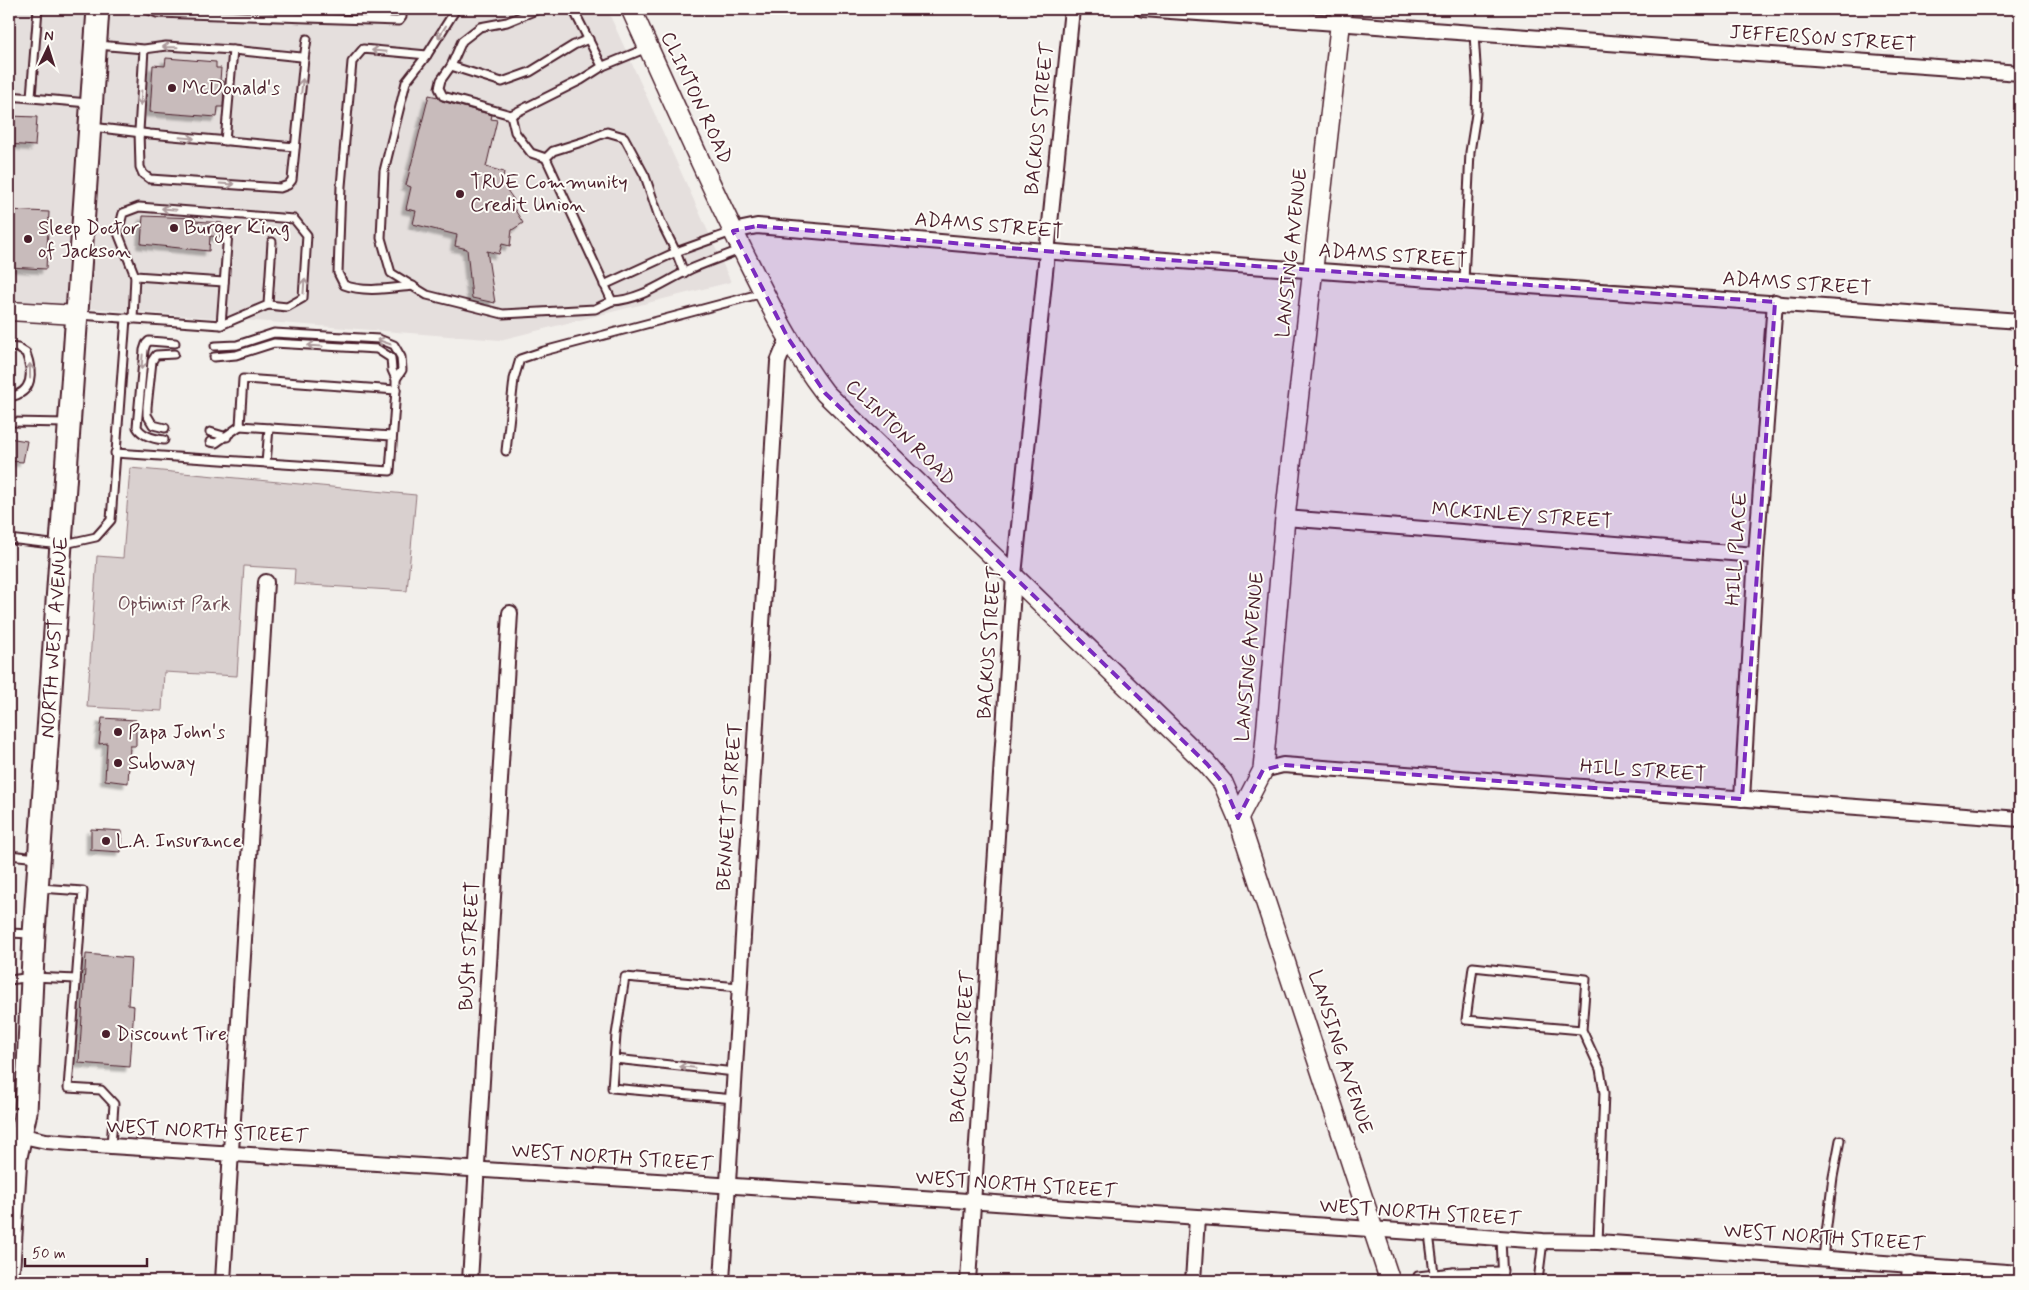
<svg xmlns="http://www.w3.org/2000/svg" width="2029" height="1290" font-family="Mynerve,sans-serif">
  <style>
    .built { fill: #e5dfdd }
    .green { fill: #d9d0cf; stroke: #92787d }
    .building { fill: #c8bbbb; stroke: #4a1f2b; filter: url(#shadow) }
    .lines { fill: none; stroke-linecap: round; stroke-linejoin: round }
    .service-casing { stroke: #4a1f2b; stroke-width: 11 }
    .minor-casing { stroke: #4a1f2b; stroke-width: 18 }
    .tertiary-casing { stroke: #4a1f2b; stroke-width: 21 }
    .secondary-casing { stroke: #4a1f2b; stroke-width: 22 }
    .primary-casing { stroke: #4a1f2b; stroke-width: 25 }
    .service { stroke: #fdfcf7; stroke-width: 7 }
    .minor { stroke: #fdfcf7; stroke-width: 14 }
    .tertiary { stroke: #fdfcf7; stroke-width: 18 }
    .secondary { stroke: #fdfcf7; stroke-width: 19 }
    .primary { stroke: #fdfcf7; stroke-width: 21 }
    .oneway { stroke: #ac999b }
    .marked { fill: #7b2cbf; fill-opacity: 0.2; stroke: #7b2cbf; stroke-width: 4; stroke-dasharray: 10 6; stroke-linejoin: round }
    .poi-dot { fill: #4a1f2b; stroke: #fdfcf7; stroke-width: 2 }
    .labels { text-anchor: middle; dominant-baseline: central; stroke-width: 4; stroke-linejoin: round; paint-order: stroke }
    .street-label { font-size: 20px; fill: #4a1f2b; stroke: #fdfcf7 }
    .poi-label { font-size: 20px; fill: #4a1f2b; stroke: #fdfcf7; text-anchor: start }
    .park-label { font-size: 20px; fill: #6e4b54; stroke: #fdfcf7 }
  </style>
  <defs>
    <filter id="shadow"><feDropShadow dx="-4.5" dy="4.5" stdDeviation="1" flood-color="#0004"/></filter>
  </defs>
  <rect width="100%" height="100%" fill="#f2efeb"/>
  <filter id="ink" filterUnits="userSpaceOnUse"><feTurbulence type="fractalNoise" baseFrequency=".02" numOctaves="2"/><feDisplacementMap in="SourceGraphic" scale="10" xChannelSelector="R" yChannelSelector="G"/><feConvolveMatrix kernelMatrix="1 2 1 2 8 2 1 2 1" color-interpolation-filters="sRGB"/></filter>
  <g filter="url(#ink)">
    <path class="built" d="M9 9H607L731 282 500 340 9 302Z"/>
    <path class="green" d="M130 468 416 495 407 591 294 584 295 569 244 566 237 676 164 672 162 711 87 707 97 556 123 558Z"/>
    <g class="building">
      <path d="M166 58 216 62V68H221L220 81H224L223 107H218L217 117 150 112 153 65 165 66Z"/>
      <path d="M429 95 438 97 442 101 492 115 491 119 497 120 486 167 504 172 502 183 514 200 510 202 523 223 512 230 510 246 502 244 499 254 487 251 495 303 472 298 467 249 455 246 457 235 413 224 416 211 406 209 411 187 406 185Z"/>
      <path d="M9 116 37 117 35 146 9 144Z"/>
      <path d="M9 210 49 212 46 269 9 267Z"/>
      <path d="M143 216 195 218V221L222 223 221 237 210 236 209 251 141 244Z"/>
      <path d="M9 438 27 441 23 462 9 461Z"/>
      <path d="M102 718 136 720V746H130L128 783 105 780 107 743 99 744Z"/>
      <path d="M91 829 122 831 121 852 91 850Z"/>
      <path d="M86 954 131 958 128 1005 134 1006 130 1067 79 1063Z"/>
    </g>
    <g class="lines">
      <g class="service-casing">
        <g id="service">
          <path d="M146 9 157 13 399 21 402 17V9"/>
          <path d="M456 9 427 55 406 82 384 171 381 238 391 273 427 295 503 314 595 309 612 301"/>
          <path d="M539 9 507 22 480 27 462 41 451 66 502 82 530 72 574 45 589 39"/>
          <path d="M573 9 602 66"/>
          <path d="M97 45 144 49 166 46 233 50 301 57 304 59 292 180 288 185 280 188 150 179 143 174 140 167 139 131 144 49"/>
          <path d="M304 59 307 39"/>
          <path d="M451 66 441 80 439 88 443 96 511 115"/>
          <path d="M9 96 88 103"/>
          <path d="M31 97 38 9"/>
          <path d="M92 127 150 134 295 147"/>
          <path d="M225 141 233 50"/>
          <path d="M546 158 531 153 515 132 511 115 581 80 603 66 647 48"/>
          <path d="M732 232 676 252 660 220 645 176 624 137 607 132 585 141 553 151 546 158 612 301C641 300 665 281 691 269 707 262 725 256 742 249"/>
          <path d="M135 276 224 282"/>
          <path d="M1464 281 1470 152 1476 114 1477 80 1474 34"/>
          <path d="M604 285 676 252 684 273"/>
          <path d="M413 286C392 288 364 293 344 285L338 273 341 186 352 62 363 49 427 55"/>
          <path d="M79 315 221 325 268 305 272 242"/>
          <path d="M133 319 135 276 118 233 123 213 139 207 294 219 307 235 303 298 287 307 268 305"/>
          <path d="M221 325 228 232"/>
          <path d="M215 346 237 345 274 333 379 339 394 345 401 357 402 370 396 379V390"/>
          <path d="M9 347 18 348 26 353C33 372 34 393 9 397"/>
          <path d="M214 357 236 355 274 343 377 349 391 358 392 370 396 379"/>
          <path d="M9 422 68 423"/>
          <path d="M165 428 153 425 147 415V407L152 361 156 355 174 354"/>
          <path d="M210 432 227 437"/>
          <path d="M164 440C155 439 142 436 137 427L144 350 146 344 149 341 175 343"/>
          <path d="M210 442 216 443 240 426"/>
          <path d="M506 451 514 379 520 359 544 351 763 293"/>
          <path d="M115 453 390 471 396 390 243 379 240 426 392 436"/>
          <path d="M266 463 269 428"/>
          <path d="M9 539 60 545 96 537 111 520 126 318"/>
          <path d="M9 855 38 858"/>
          <path d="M40 888 83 891 68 1088 101 1090 114 1104 111 1146"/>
          <path d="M9 933 31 934"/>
          <path d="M9 980 33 977 76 979"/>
          <path d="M1582 1030 1466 1020 1473 967 1586 979 1582 1030 1600 1069 1604 1093 1598 1242"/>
          <path d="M615 1059 735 1072"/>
          <path d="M734 1099 612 1088 616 1035 625 977 739 987"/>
          <path d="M1429 1234 1434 1273"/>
          <path d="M1501 1239 1503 1281"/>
          <path d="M1823 1258 1833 1177 1840 1140"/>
          <path d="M1453 1272 1503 1271"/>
          <path d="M1418 1281V1276L1453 1272V1281"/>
          <path d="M1538 1281 1543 1241"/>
        </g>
      </g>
      <g class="minor-casing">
        <g id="minor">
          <path d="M1143 9 2020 73"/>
          <path d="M733 231 757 226 1068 253 2020 321"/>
          <path d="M1285 518 1756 555"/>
          <path d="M1263 770 1283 765 2020 819"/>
          <path d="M1742 799 1756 555 1775 302"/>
          <path d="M9 1133 46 1141 111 1146 953 1200 1543 1241 1598 1242 2020 1273"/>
          <path d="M223 1281 266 582"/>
          <path d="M470 1281 510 613"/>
          <path d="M722 1281 778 362 788 338"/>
          <path d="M968 1281 1014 575 1072 9"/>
          <path d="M1193 1281 1197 1218"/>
          <path d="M1909 1281 1910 1264"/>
        </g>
      </g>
      <g class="tertiary-casing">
        <path id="tertiary" d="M9 311 76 315"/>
      </g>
      <g class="secondary-casing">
        <g id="secondary">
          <path d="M631 9C667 89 703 170 742 249 767 299 791 349 825 393L1207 764 1223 783 1238 818 1390 1281"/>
          <path d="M1238 818 1263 770 1285 518 1342 9"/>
        </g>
      </g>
      <g class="primary-casing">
        <g id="primary">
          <path id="s1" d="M9 1265 16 1157 26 1112 34 934 98 9"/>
        </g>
      </g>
      <use href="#service" class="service"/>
      <use href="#minor" class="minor"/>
      <use href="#tertiary" class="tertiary"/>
      <use href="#secondary" class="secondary"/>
      <use href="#primary" class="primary"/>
    </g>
    <defs><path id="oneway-shaft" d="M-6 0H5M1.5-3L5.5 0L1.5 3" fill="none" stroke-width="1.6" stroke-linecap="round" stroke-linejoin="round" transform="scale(1.25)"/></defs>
    <g class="oneway">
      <use href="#oneway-shaft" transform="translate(442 32) rotate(122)"/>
      <use href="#oneway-shaft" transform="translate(170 47) rotate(-179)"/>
      <use href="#oneway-shaft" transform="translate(379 51) rotate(-175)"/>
      <use href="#oneway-shaft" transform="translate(302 86) rotate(-84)"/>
      <use href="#oneway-shaft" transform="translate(141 98) rotate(93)"/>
      <use href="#oneway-shaft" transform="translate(187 138) rotate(5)"/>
      <use href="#oneway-shaft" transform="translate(227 184) rotate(4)"/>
      <use href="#oneway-shaft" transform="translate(169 209) rotate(-175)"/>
      <use href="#oneway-shaft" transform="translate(304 286) rotate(-86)"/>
      <use href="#oneway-shaft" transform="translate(384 342) rotate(-161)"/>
      <use href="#oneway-shaft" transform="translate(315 346) rotate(-177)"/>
      <use href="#oneway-shaft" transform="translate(142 362) rotate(95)"/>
      <use href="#oneway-shaft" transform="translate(30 371) rotate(-91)"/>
      <use href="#oneway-shaft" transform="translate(687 1067) rotate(-174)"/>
    </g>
  </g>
  <path class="marked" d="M757 226 1068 253 1775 302 1742 799 1283 765 1263 770 1238 818 1223 783 1207 764 825 393 788 338 733 231Z"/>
  <g class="poi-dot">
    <circle cx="172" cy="88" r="5"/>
    <circle cx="460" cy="194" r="5"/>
    <circle cx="174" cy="228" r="5"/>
    <circle cx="28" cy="239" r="5"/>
    <circle cx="118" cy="732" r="5"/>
    <circle cx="118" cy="763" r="5"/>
    <circle cx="106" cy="841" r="5"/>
    <circle cx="106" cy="1034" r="5"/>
  </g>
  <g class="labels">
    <g class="street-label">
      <text transform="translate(1823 39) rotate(4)">JEFFERSON STREET</text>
      <text transform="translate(696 98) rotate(65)">CLINTON ROAD</text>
      <text transform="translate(1040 119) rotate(-84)">BACKUS STREET</text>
      <text transform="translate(989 226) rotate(5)">ADAMS STREET</text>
      <text transform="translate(1292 253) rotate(-84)">LANSING AVENUE</text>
      <text transform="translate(1393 256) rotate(4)">ADAMS STREET</text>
      <text transform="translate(1797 284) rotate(4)">ADAMS STREET</text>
      <text transform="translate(900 433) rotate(44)">CLINTON ROAD</text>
      <text transform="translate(1522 516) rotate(4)">MCKINLEY STREET</text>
      <text transform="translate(1737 549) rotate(-86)">HILL PLACE</text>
      <text stroke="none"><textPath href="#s1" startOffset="630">NORTH WEST AVENUE</textPath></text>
      <text transform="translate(990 643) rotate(-86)">BACKUS STREET</text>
      <text transform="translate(1250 657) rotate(-85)">LANSING AVENUE</text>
      <text transform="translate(1643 771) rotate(4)">HILL STREET</text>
      <text transform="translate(730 807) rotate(-86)">BENNETT STREET</text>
      <text transform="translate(470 946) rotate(-87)">BUSH STREET</text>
      <text transform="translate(963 1047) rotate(-86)">BACKUS STREET</text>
      <text transform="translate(1340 1052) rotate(72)">LANSING AVENUE</text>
      <text transform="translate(207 1132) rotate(3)">WEST NORTH STREET</text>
      <text transform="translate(612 1158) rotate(4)">WEST NORTH STREET</text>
      <text transform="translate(1016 1185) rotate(4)">WEST NORTH STREET</text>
      <text transform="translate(1420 1213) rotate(4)">WEST NORTH STREET</text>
      <text transform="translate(1824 1238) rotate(4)">WEST NORTH STREET</text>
    </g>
    <g class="poi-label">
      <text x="182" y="88">McDonald's</text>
      <text x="470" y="182">TRUE Community<tspan x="470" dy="23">Credit Union</tspan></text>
      <text x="38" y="228">Sleep Doctor<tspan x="38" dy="23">of Jackson</tspan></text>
      <text x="184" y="228">Burger King</text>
      <text x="128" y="732">Papa John's</text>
      <text x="128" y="763">Subway</text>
      <text x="116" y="841">L.A. Insurance</text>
      <text x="116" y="1034">Discount Tire</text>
    </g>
    <g class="park-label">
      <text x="174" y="604">Optimist Park</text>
    </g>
  </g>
  <rect width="2029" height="1290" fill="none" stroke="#fdfcf7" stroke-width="30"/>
  <rect x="15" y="15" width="1999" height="1260" fill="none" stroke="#4a1f2b" stroke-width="2" filter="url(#ink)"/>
  <g transform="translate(48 48) rotate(4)" stroke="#fdfcf7" stroke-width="4" paint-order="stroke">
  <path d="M0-4L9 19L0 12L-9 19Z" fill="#4a1f2b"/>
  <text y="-8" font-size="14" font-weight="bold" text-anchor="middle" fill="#4a1f2b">N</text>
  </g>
  <path d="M25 1258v8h122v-8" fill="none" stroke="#4a1f2b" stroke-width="2.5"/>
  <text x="32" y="1258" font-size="15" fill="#4a1f2b" stroke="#fdfcf7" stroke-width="4" paint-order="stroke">50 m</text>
</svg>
